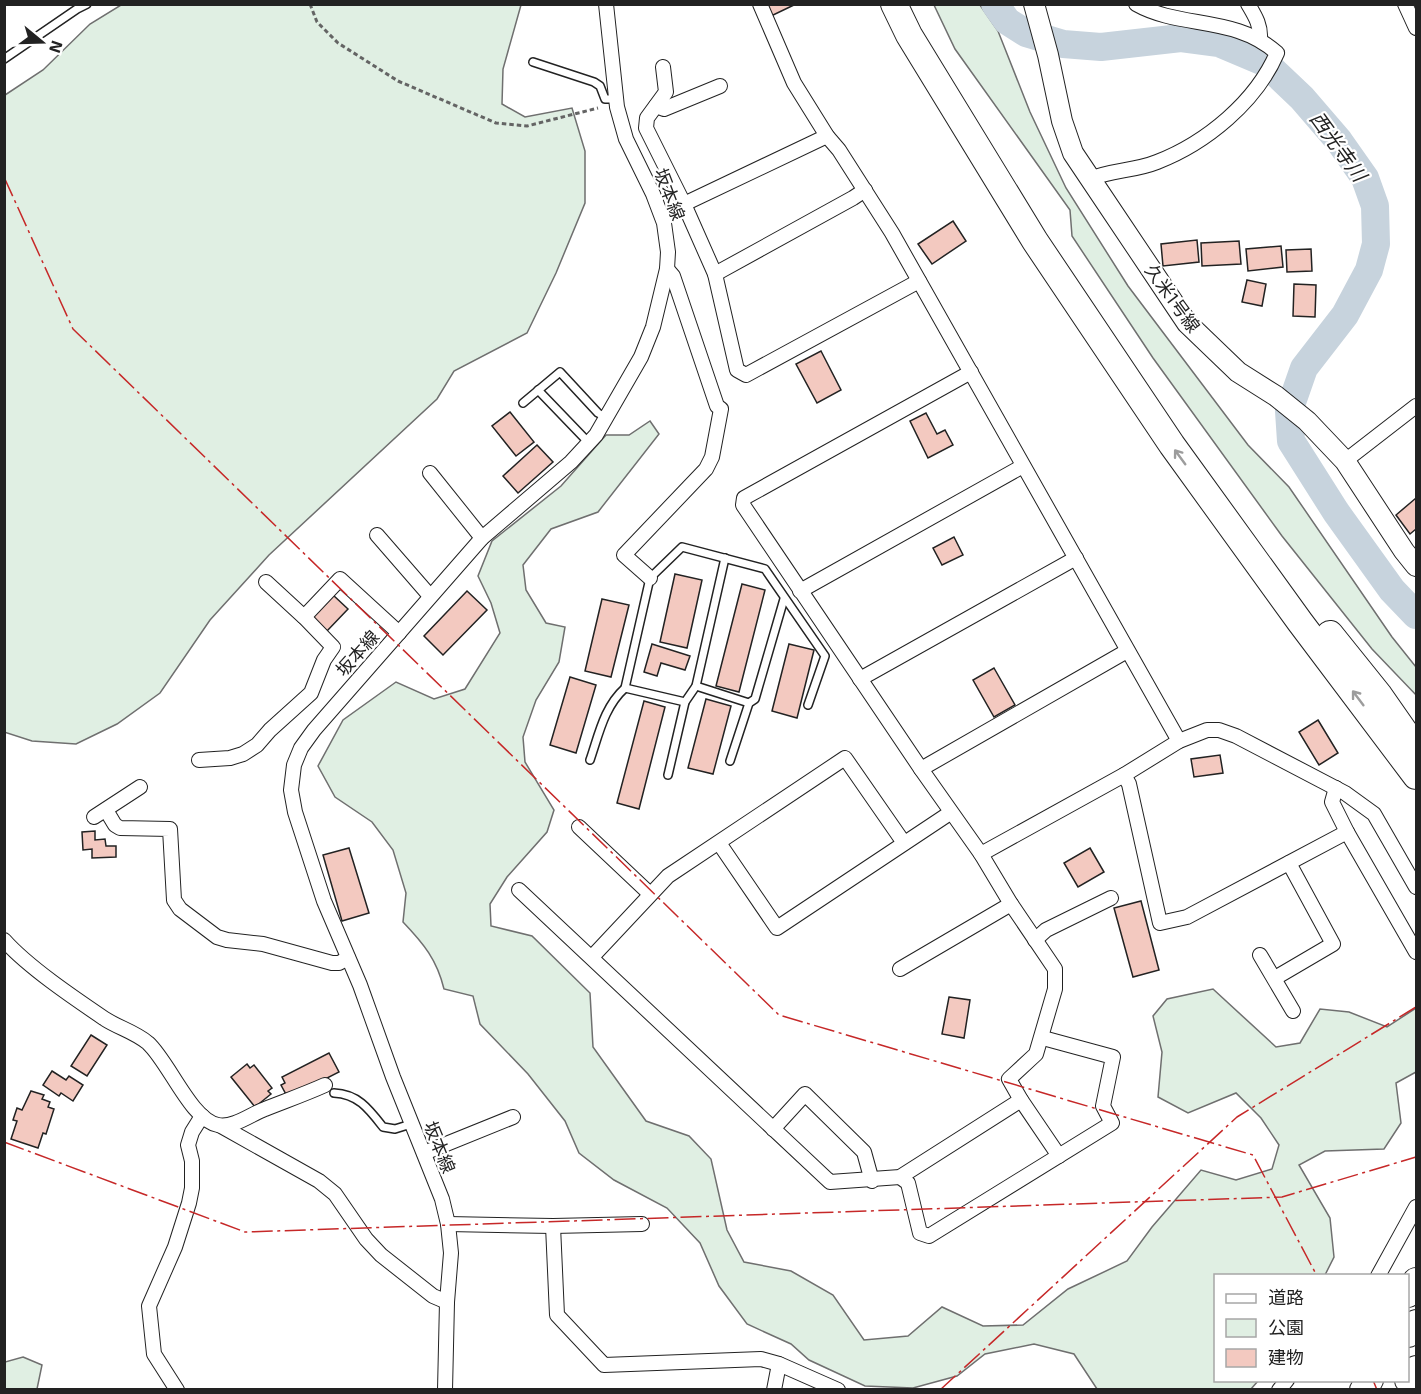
<svg xmlns="http://www.w3.org/2000/svg" width="1421" height="1394" font-family="'Exo 2','Noto Sans JP',sans-serif">
  <style>
    .green { fill: #e0efe3; stroke: #6f6f6f; stroke-width: 1.5 }
    .lines { fill: none; stroke-linecap: round; stroke-linejoin: round }
    .river { stroke: #c7d3dd; stroke-width: 28 }
    .building { fill: #f3c9c0; stroke: #222; stroke-width: 1.5 }
    .lane-casing { stroke: #222; stroke-width: 10 }
    .street-casing { stroke: #222; stroke-width: 16 }
    .secondary-casing { stroke: #222; stroke-width: 22 }
    .highway-casing { stroke: #222; stroke-width: 28 }
    .path { stroke: #646464; stroke-width: 3; stroke-dasharray: 4.5 3; stroke-linecap: butt }
    .lane { stroke: #fff; stroke-width: 7 }
    .street { stroke: #fff; stroke-width: 14 }
    .secondary { stroke: #fff; stroke-width: 20 }
    .highway { stroke: #fff; stroke-width: 26 }
    .power { stroke: #c62828; stroke-width: 1.5; stroke-dasharray: 21 4.5 3 4.5; stroke-linecap: butt }
    .oneway { stroke: #9c9c9c }
    .labels { text-anchor: middle; dominant-baseline: central; stroke-width: 4.5; stroke-linejoin: round; paint-order: stroke }
    .street-label { font-size: 18px; fill: #222; stroke: #fff }
    .water-label { font-size: 20px; font-style: italic; fill: #222; stroke: #fff }
  </style>
  <rect width="100%" height="100%" fill="#fff"/>
  <g class="green">
    <path d="M121 5H521L503 69 502 104 525 117 572 108 585 151V203L556 273 527 333 454 371 437 399 269 555 210 620 160 693 117 724 76 744 32 741 4 732 5 95 43 70 90 24Z"/>
    <path d="M934 5H980L998 31 1030 112 1066 188 1128 286 1248 445 1289 487 1392 637 1416 667V695L1372 649 1282 536 1153 358 1072 236 1070 210 955 49Z"/>
    <path d="M650 421 659 434 598 512 551 529 523 565 526 590 546 623 565 627 559 662 536 700 523 737 525 762 554 810 547 832 507 877 490 904 491 926 532 936 590 993 593 1047 646 1121 689 1136 711 1159 727 1230 744 1262 791 1271 833 1295 864 1340 908 1336 942 1307 983 1326 1023 1325 1068 1289 1127 1261 1152 1227 1201 1170 1236 1180 1272 1169 1279 1145 1261 1118 1236 1093 1188 1113 1158 1097 1162 1052 1153 1016 1167 999 1213 989 1276 1047 1300 1043 1320 1009 1349 1012 1387 1027 1416 1008V1072L1396 1083 1401 1123 1384 1149 1325 1151 1299 1165 1330 1218 1334 1257 1325 1275 1216 1276V1380L1258 1381 1251 1389H1097L1074 1354 1034 1344 985 1354 957 1376 913 1388 865 1386 809 1360 791 1344 747 1324 719 1286 700 1243 667 1208 614 1180 579 1153 565 1121 528 1074 480 1024 473 996 444 989C437 960 424 944 403 922L406 893 393 850 372 822 335 797 318 766 343 720 396 682 434 699 465 689 500 633 491 603 478 576 492 541 561 486 606 435H629Z"/>
    <path d="M23 1357 42 1365 37 1389H5V1362Z"/>
  </g>
  <g class="lines">
    <path class="river" d="M995 4 1007 21 1026 33 1063 44 1101 47 1181 38 1219 43 1264 62 1302 98 1339 141 1365 178 1375 206 1376 244 1369 270 1345 315 1304 368 1289 411 1291 441 1336 512 1392 590 1416 615"/>
  </g>
  <g class="building">
    <path d="M763 4H796L769 17Z"/>
    <path d="M953 221 966 241 932 264 918 244Z"/>
    <path d="M1197 240 1199 262 1163 266 1161 244Z"/>
    <path d="M1239 241 1241 264 1202 266 1201 243Z"/>
    <path d="M1281 246 1283 267 1248 271 1246 249Z"/>
    <path d="M1311 249 1312 271 1287 272 1286 250Z"/>
    <path d="M1247 280 1266 284 1262 306 1242 302Z"/>
    <path d="M1294 284 1316 285 1315 317 1293 316Z"/>
    <path d="M821 351 841 390 817 403 796 364Z"/>
    <path d="M510 412 534 442 516 456 492 426Z"/>
    <path d="M926 413 937 434 945 430 953 445 928 458 910 421Z"/>
    <path d="M537 445 553 462 518 493 503 476Z"/>
    <path d="M1416 498V529L1410 534 1396 515Z"/>
    <path d="M954 537 963 555 942 565 933 548Z"/>
    <path d="M675 574 702 580 687 648 660 642Z"/>
    <path d="M742 584 765 590 739 692 716 686Z"/>
    <path d="M467 591 487 610 443 655 424 636Z"/>
    <path d="M333 595 348 609 327 631 312 617Z"/>
    <path d="M602 599 629 605 611 677 585 671Z"/>
    <path d="M652 644 690 656 685 670 661 663 657 676 644 672Z"/>
    <path d="M789 644 814 650 797 718 772 711Z"/>
    <path d="M994 668 1015 705 994 717 973 680Z"/>
    <path d="M570 677 596 685 576 753 550 745Z"/>
    <path d="M706 699 731 706 713 774 688 768Z"/>
    <path d="M644 701 665 707 639 809 617 803Z"/>
    <path d="M1318 720 1338 753 1319 765 1299 732Z"/>
    <path d="M1220 755 1223 773 1194 777 1191 759Z"/>
    <path d="M95 831V840L105 839 106 846H116V857L92 858V849L83 850 82 832Z"/>
    <path d="M349 848 369 913 342 921 323 855Z"/>
    <path d="M1090 848 1104 872 1078 887 1064 863Z"/>
    <path d="M1141 901 1159 970 1133 977 1114 908Z"/>
    <path d="M949 997 970 1000 964 1038 942 1034Z"/>
    <path d="M91 1035 107 1045 87 1076 71 1066Z"/>
    <path d="M329 1053 339 1072 288 1098 281 1085 285 1083 282 1077Z"/>
    <path d="M247 1064 250 1068 254 1065 272 1088 268 1091 271 1094 255 1107 231 1077Z"/>
    <path d="M52 1071 66 1080 69 1076 83 1085 73 1101 61 1093 59 1096 43 1085Z"/>
    <path d="M31 1091 44 1095 42 1099 50 1102 48 1107 54 1109 46 1134 43 1133 38 1148 11 1139 17 1121 13 1120 17 1108 22 1110Z"/>
  </g>
  <g class="lines">
    <g class="lane-casing">
      <g id="lane">
        <path d="M4 59 77 9 87 4"/>
        <path d="M533 62 594 82 600 86 605 99H616"/>
        <path d="M538 390 589 443"/>
        <path d="M523 403 560 372 598 413 607 418"/>
        <path d="M696 686 749 703"/>
        <path d="M625 688 685 702"/>
        <path d="M590 760C599 734 604 707 625 688L650 578 682 547 765 569 825 656 808 705"/>
        <path d="M730 761 749 703 755 699 784 599"/>
        <path d="M668 775 685 702 696 686 725 558"/>
        <path d="M334 1093C358 1094 369 1109 383 1127L395 1129 411 1124"/>
      </g>
    </g>
    <g class="street-casing">
      <g id="street">
        <path d="M760 4 794 83 827 136 839 150 892 233 1179 741"/>
        <path d="M1248 4C1255 16 1261 25 1260 39"/>
        <path d="M1405 4 1416 28"/>
        <path d="M663 67 666 92 647 118 646 128 684 204 715 274 737 370 746 375 919 281"/>
        <path d="M656 106 664 109 720 86"/>
        <path d="M1090 179C1111 170 1135 171 1157 162 1206 143 1256 102 1277 53 1235 15 1180 29 1136 4"/>
        <path d="M684 204 827 136"/>
        <path d="M715 274 853 198 865 190"/>
        <path d="M971 372 744 498 743 505 921 769 981 854 1011 904 1055 969V989L1036 1054 1009 1079 1021 1100 1059 1156"/>
        <path d="M1345 461 1416 406"/>
        <path d="M430 473 482 538"/>
        <path d="M377 535 430 596"/>
        <path d="M650 578 624 555 706 469 712 457 721 409 717 406 673 276 667 269"/>
        <path d="M800 591 1023 466"/>
        <path d="M304 617 340 579 399 633"/>
        <path d="M860 679 1076 558"/>
        <path d="M199 760 230 758 243 754 257 745 270 730 311 693 324 660 333 647 304 617 266 582"/>
        <path d="M921 769 1127 651"/>
        <path d="M1124 775 1129 784 1160 923 1187 917 1347 832"/>
        <path d="M1336 788 1332 802 1347 832 1416 952"/>
        <path d="M106 810 115 825 120 828 170 829 174 900 180 909 217 937 227 940 263 944 332 963H339L348 958"/>
        <path d="M94 817 140 787"/>
        <path d="M579 827 650 894"/>
        <path d="M719 843 777 928 950 813"/>
        <path d="M981 854 1124 775 1179 741 1207 730H1219L1236 736 1345 793 1374 814 1416 887"/>
        <path d="M519 890 830 1182 900 1177 1021 1100"/>
        <path d="M4 940C28 967 74 998 105 1019 119 1028 135 1032 148 1043 169 1062 191 1120 218 1125 234 1128 251 1114 265 1109 285 1101 305 1094 325 1085"/>
        <path d="M1035 940 1046 930 1111 898"/>
        <path d="M1260 955 1293 1011"/>
        <path d="M592 957 668 876 845 758 904 843"/>
        <path d="M900 969 1011 904"/>
        <path d="M1275 978 1333 944 1289 863"/>
        <path d="M221 1126 319 1181 335 1194 366 1239 381 1255 433 1296 447 1302"/>
        <path d="M773 1129 805 1094 864 1152 872 1181"/>
        <path d="M424 1153 513 1117"/>
        <path d="M900 1177 908 1183 920 1233 929 1236 1112 1123 1103 1106 1113 1057 1043 1038"/>
        <path d="M448 1224 553 1226 642 1224"/>
        <path d="M553 1226 557 1315 604 1365 761 1359 779 1364 838 1390"/>
        <path d="M1378 1276 1416 1207"/>
        <path d="M177 1390 154 1354 149 1306 175 1247 189 1203 192 1188V1161L188 1145 192 1132 202 1116"/>
        <path d="M445 1390 447 1302 451 1253 448 1224 442 1199 393 1077 360 985 324 901 295 812 291 790 294 765 301 748 314 730 482 538 571 462 596 435 641 357 653 327 667 269 668 252 664 223 653 194 626 139 617 107 606 4"/>
        <path d="M774 1390 779 1364"/>
        <path d="M1279 1390 1287 1380"/>
      </g>
    </g>
    <g class="secondary-casing">
      <path id="secondary" d="M1034 4 1048 55 1062 121 1073 153 1187 323 1238 372 1276 396 1307 421 1345 461 1404 551 1416 566"/>
    </g>
    <g class="highway-casing">
      <g id="highway">
        <path d="M894 4 909 35 1035 241 1172 445 1300 622 1416 776"/>
        <path d="M1330 634 1379 695 1416 748"/>
        <path d="M1408 1294 1416 1281"/>
        <path d="M1408 1334 1416 1323"/>
        <path d="M1408 1380 1416 1369"/>
        <path d="M1363 1390 1370 1380"/>
      </g>
    </g>
    <path class="path" d="M310 4 317 22 338 43 398 81 496 123 527 126 598 108"/>
    <use href="#lane" class="lane"/>
    <use href="#street" class="street"/>
    <use href="#secondary" class="secondary"/>
    <use href="#highway" class="highway"/>
    <g class="power">
      <path d="M4 177 73 329 779 1015 1253 1155 1317 1276"/>
      <path d="M4 1142 245 1232 1282 1197 1416 1157"/>
      <path d="M1373 1380 1377 1390"/>
      <path d="M940 1390 1237 1117 1416 1007"/>
    </g>
  </g>
  <defs><path id="oneway-shaft" d="M-6 0H5M1.5-3L5.5 0L1.5 3" fill="none" stroke-width="1.6" stroke-linecap="round" stroke-linejoin="round" transform="scale(1.5)"/></defs>
  <g class="oneway">
    <use href="#oneway-shaft" transform="translate(1180 457) rotate(-126)"/>
    <use href="#oneway-shaft" transform="translate(1358 698) rotate(-127)"/>
  </g>
  <g class="labels">
    <g class="street-label">
      <text transform="translate(670 194) rotate(69)">坂本線</text>
      <text transform="translate(1173 298) rotate(54)">久米1号線</text>
      <text transform="translate(357 653) rotate(-48)">坂本線</text>
      <text transform="translate(440 1147) rotate(68)">坂本線</text>
    </g>
    <g class="water-label">
      <text transform="translate(1339 146) rotate(54)">西光寺川</text>
    </g>
  </g>
  <rect width="1421" height="1394" fill="none" stroke="#222222" stroke-width="12"/>
  <rect x="1214" y="1274" width="195" height="108" fill="#ffffff" stroke="#a7a7a7" stroke-width="1.5"/>
  <rect x="1226" y="1294" width="30" height="9" fill="#ffffff" stroke="#a7a7a7" stroke-width="1.5"/>
  <text x="1268" y="1304" font-size="18" fill="#222222">道路</text>
  <rect x="1226" y="1319" width="30" height="18" fill="#e0efe3" stroke="#a7a7a7" stroke-width="1.5"/>
  <text x="1268" y="1334" font-size="18" fill="#222222">公園</text>
  <rect x="1226" y="1349" width="30" height="18" fill="#f3c9c0" stroke="#a7a7a7" stroke-width="1.5"/>
  <text x="1268" y="1364" font-size="18" fill="#222222">建物</text>
  <g transform="translate(42 42) rotate(109)" stroke="#ffffff" stroke-width="4.5" paint-order="stroke">
  <path d="M0-4.5L10 22L0 15L-10 22Z" fill="#222222"/>
  <text y="-9" font-size="16" font-weight="bold" text-anchor="middle" fill="#222222">N</text>
  </g>
</svg>
